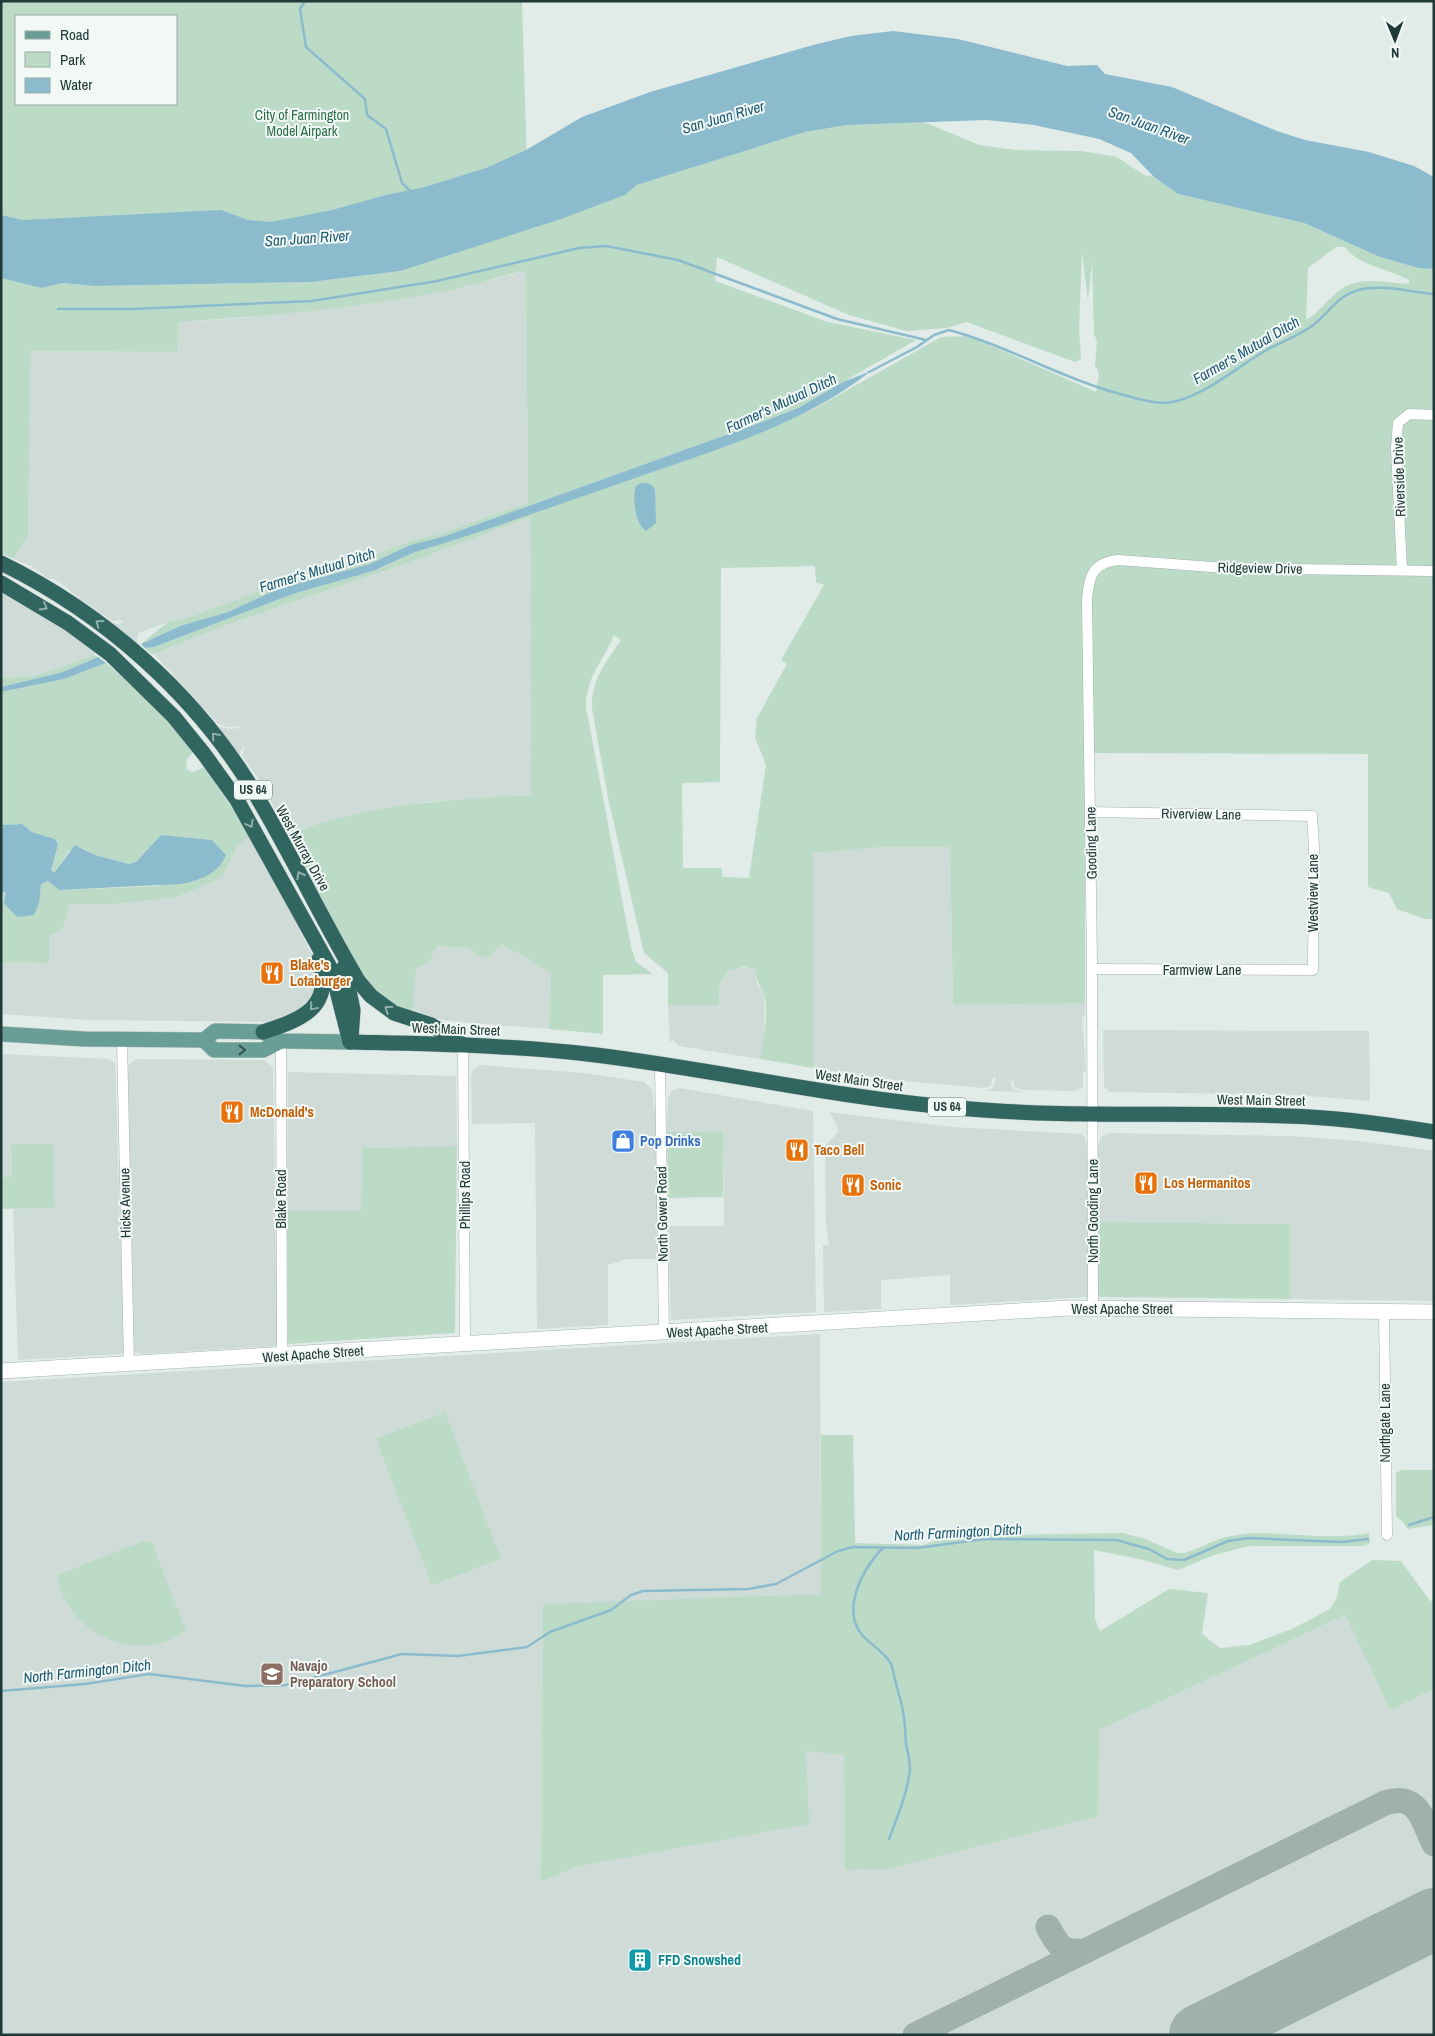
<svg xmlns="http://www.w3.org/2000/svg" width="1435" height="2036" font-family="'Archivo Narrow',sans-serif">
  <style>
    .built { fill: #cfdbd7 }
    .green { fill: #bbdbc7; fill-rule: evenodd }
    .water { fill: #8cbbcd }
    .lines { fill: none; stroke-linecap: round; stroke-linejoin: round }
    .stream { stroke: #8cbbcd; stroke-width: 2.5 }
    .taxiway { stroke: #9fb0ad; stroke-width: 25 }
    .runway { stroke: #9fb0ad; stroke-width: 62 }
    .street-casing { stroke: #a4b2af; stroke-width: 11 }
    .secondary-casing { stroke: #a0b6b1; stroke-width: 16 }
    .primary-casing { stroke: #c1c8c7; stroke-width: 16 }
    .highway-casing { stroke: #c1c8c7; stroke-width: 16 }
    .street { stroke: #fff; stroke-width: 10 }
    .secondary { stroke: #fff; stroke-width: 15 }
    .primary { stroke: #689e96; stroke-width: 15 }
    .highway { stroke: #306560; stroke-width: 15 }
    .oneway { stroke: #90aeaa }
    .oneway2 { stroke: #34534f }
    .labels { text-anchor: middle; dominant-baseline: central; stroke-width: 4; stroke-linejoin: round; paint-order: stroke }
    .shield { fill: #f1f8f5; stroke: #607370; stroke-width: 1 }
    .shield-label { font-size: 12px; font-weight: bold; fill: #223a37 }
    .park-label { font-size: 14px; fill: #2f6f4f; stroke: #f1f8f5 }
    .street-label { font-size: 14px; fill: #223a37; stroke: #f1f8f5 }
    .food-label { font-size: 14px; font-weight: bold; fill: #c56008; stroke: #f1f8f5; text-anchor: start }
    .shop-label { font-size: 14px; font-weight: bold; fill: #366cbe; stroke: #f1f8f5; text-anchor: start }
    .education-label { font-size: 14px; font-weight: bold; fill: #785e54; stroke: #f1f8f5; text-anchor: start }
    .culture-label { font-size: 14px; font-weight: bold; fill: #0d838f; stroke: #f1f8f5; text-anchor: start }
    .water-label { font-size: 15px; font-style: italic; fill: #205b73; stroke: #f1f8f5 }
  </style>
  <rect width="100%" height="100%" fill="#e1ebe8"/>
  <g class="built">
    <path d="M526 271 528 503 443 533 408 542 372 556 310 574 196 615 168 622 138 633 137 640 139 646 111 623 119 624 123 622 122 620 112 621 70 591 69 589 54 579H49L33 567 14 559 28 536 31 351 177 352V322L232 319 368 302 456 289Z"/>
    <path d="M530 517 531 795 425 802 343 818 290 835 256 775 242 756 245 746 240 751V758L216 726 230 729 239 728V726L227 727 217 723 154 654 226 625 416 560Z"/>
    <path d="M1 591 53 621 96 652 94 655 35 676 1 678Z"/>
    <path d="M251 834 313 957 319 975 309 1008 272 1022 89 1020 1 1014V962L49 963V936L62 930 70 904H118L177 897 217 880 223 875 238 845Z"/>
    <path d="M883 847H950L953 1004 1085 1003V1016L1082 1017 1086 1072 1083 1071V1088L1073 1091 1023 1090 1014 1087 1013 1080 1010 1082 1012 1088 1021 1092 985 1091 993 1088 996 1078 993 1077 991 1086 985 1088 902 1081 813 1068 812 853Z"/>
    <path d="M502 944 551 973 549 1029 461 1022 428 1018 411 1012 416 967 429 963 437 946 466 948 486 959Z"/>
    <path d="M734 967 756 969 757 983 764 996 765 1041 760 1059 679 1046 673 1040 670 1042 668 1005H719L720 983 727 971Z"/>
    <path d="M1103 1030 1369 1031 1370 1101 1298 1095 1109 1092 1104 1086Z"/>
    <path d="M1 1054 109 1059 115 1063 124 1350 122 1354 18 1360 13 1209 55 1208 53 1144H11L12 1177H1Z"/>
    <path d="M136 1059 264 1060 273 1067 277 1324V1341L275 1346 141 1354 134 1351 128 1065Z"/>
    <path d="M480 1065 584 1073 644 1082 652 1089 656 1119 658 1259H627L608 1265V1325L537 1329 535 1123 472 1124 471 1076 473 1070Z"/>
    <path d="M288 1072 456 1076 457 1146 362 1148 361 1211H287Z"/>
    <path d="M679 1088 813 1111 816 1312 671 1320 668 1226H724L723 1131 667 1132 668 1098 673 1090Z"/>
    <path d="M830 1112 952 1127 1081 1134 1085 1138 1087 1146 1088 1297 950 1305V1275L881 1280V1309L824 1312 823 1245H829L826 1226 825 1146 839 1131Z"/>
    <path d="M1108 1133 1290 1136 1360 1141 1434 1151V1301L1290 1299V1224L1098 1222V1145L1102 1136Z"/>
    <path d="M820 1334 821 1594 543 1605 541 1882 806 1751 844 1754 845 1870 1099 1730 1345 1615 1390 1710 1434 1689V2035H1V1382Z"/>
  </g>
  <g class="green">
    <path d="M1 1H522L529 230 625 195 637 185 805 132 847 125 924 122 979 145 1015 150 1081 151 1117 157 1144 175 1154 177 1178 194 1304 223 1380 257 1418 268 1434 269V919H1425L1397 909 1389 893 1368 887V754L1085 753V1003L953 1005 950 847H883L813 853V1068L760 1059C764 1044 769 1009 764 995 760 985 756 980 756 969L743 967 727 971 720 983 719 1005H668V973L644 953 608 798 592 708C591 680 606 662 621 640L614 635C603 662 586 676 586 707L631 947 636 962 653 974 603 975V1034L549 1029 551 973 502 944 486 959 466 948 437 946 429 963 416 968 413 1007 410 1014C384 1000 364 982 350 955 347 947 346 937 338 932L290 835C363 803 452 800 531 795L530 517 416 560 226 625 154 654H151L145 648 154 647 293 594 373 571 415 552 735 443 814 409 941 337 969 336 1096 392 1099 374 1095 365 1097 341 1094 334 1092 262 1088 301 1082 253 1079 328 1081 359 1075 362 967 322 946 328 907 331 849 315 717 257 715 281 828 322 916 340 798 408 762 422 445 536 410 545 370 564 278 589 228 612 180 626 141 644 168 622 196 615 263 590 372 556 408 542 443 533 528 503 526 271C502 275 479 284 456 289 365 307 270 316 178 322L177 352 31 351 28 536 14 559 1 553V278L41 288 63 283 93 286 311 282 400 271 1 254ZM16 16H176V104H16ZM1336 247H1345C1360 267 1388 268 1409 280V284C1382 283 1358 274 1335 294 1325 303 1318 313 1306 320L1308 268ZM815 566 816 582 824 585 781 660 787 664 757 718 755 737 766 765 749 878 722 877V868H683L682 783 720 782 721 568Z"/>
    <path d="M94 655 98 657 63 672 1 687V678L35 676Z"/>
    <path d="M106 663 140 693 178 732 193 752 187 759 186 769 192 772 205 767 250 836 238 845 223 875 217 880 177 897 118 904H70L62 930 49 936V963L1 962V893L40 892 41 884 48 881 59 890 160 886 226 855 212 840 161 835 136 862 129 864 95 855 83 848 69 851 54 873 51 870 58 846 55 839 32 832 22 824 1 825V692L64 679Z"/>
    <path d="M723 1131V1197L668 1198 667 1132Z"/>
    <path d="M11 1144H53L55 1208 1 1209V1177H12Z"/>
    <path d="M457 1146 455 1333 288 1344 287 1211H361L362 1148Z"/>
    <path d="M1098 1222 1290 1224V1299L1100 1297 1097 1291Z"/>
    <path d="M445 1412 501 1559 432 1585 376 1439Z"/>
    <path d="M821 1435H853L855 1543 923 1545 950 1536 1123 1533 1145 1539 1177 1553H1185C1202 1547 1219 1537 1237 1535 1281 1529 1325 1542 1369 1533L1370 1543 1363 1546H1249L1214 1555 1178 1570 1144 1560 1094 1550 1095 1619 1100 1631 1169 1589 1208 1593 1202 1634 1220 1648 1250 1645 1294 1628 1330 1609 1337 1597 1340 1582 1372 1560 1401 1561 1430 1601 1434 1600V1689L1390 1710 1345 1615 1099 1730 1098 1816 887 1869 845 1870 844 1755 806 1751 809 1824 574 1867 541 1882 543 1604 821 1594Z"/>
    <path d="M1401 1470H1434V1525L1407 1529 1404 1523 1396 1516V1473Z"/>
    <path d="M144 1541 152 1543 186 1631C174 1638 163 1644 150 1645 105 1650 64 1618 57 1575Z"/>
  </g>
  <g class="water">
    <path d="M893 31 958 39 1067 66 1097 65 1105 74 1172 87 1277 131 1305 140 1369 152 1414 166 1434 177V269L1418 268 1380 257 1304 223 1178 194 1154 177 1131 153 1099 139 1034 125 987 120 847 125 805 132 637 185 625 195 558 220 400 271 311 282 93 286 63 283 41 288 1 278V215L22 220 221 210 248 220 271 222 332 210 386 195 425 187 486 168 526 150 582 117 650 92 813 45 851 36Z"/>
    <path d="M871 371C804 424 720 448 641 476 566 502 491 529 415 552L373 571 293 594 154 647 145 648 141 644 180 626 228 612 278 589 370 564 410 545 445 536 762 422 798 408 843 382Z"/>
    <path d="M641 483C648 483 652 483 655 490L656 523 646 531C635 524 632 498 636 486Z"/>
    <path d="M98 657 106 663 64 679 1 692V687L63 672Z"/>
    <path d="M22 824 32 832 55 839 58 845 51 870 54 873 75 845 95 855 129 864 136 862 161 835 212 840 226 855C218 874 201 880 181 884L59 890 48 881 41 884 39 903 34 915 17 917 4 903 6 892 1 893V825Z"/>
  </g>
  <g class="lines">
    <g class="stream">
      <path d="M305 1 300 9 306 47 365 99 367 115 386 129 402 183 412 193"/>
      <path d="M58 309H132L312 301 437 281 579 248 606 246 678 260 837 319 926 340"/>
      <path d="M869 372 917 347 934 335 949 330C1008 346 1061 378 1120 394 1134 398 1150 403 1164 403 1197 402 1237 367 1265 351 1280 342 1297 337 1312 326 1327 315 1337 297 1355 291 1379 283 1409 292 1434 294"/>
      <path d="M1409 1525 1434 1517"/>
      <path d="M883 1548C863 1567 840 1611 863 1636 872 1646 890 1655 893 1670 895 1681 898 1691 901 1702 905 1716 905 1730 906 1744 908 1753 910 1761 910 1770 907 1794 897 1818 889 1839"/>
      <path d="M1 1691 85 1684 149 1674 246 1686 286 1685 402 1654 458 1656 527 1647 550 1632 611 1610 631 1595 643 1591 748 1589 776 1584 838 1551 853 1547 917 1548 985 1539 1116 1540 1149 1549 1167 1559 1184 1560 1228 1541 1249 1538 1342 1542 1368 1539"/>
    </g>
    <g class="taxiway">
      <path d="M1048 1927C1059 1947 1062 1953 1086 1951"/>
      <path d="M915 2035 1385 1803C1419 1792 1422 1820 1434 1844"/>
    </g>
    <path class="runway" d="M1200 2035 1434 1919"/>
    <g class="street-casing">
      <g id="street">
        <path d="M1402 570 1396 448 1398 423 1409 414 1434 415"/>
        <path d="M1090 812 1312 816 1314 846 1313 970 1092 969"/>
        <path d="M122 1040 129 1365"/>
        <path d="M281 1041 282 1357"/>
        <path d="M463 1044 465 1345"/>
        <path d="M660 1064 664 1333"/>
        <path d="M1093 1308 1092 965 1087 600C1089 576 1092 563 1118 560L1226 568 1434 571"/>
        <path d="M1384 1311 1387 1535"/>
      </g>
    </g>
    <g class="secondary-casing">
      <path id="secondary" d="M1 1371 1069 1308 1434 1312"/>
    </g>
    <g class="primary-casing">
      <g id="primary">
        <path d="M1 1034 84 1039 204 1040 215 1031 263 1032 281 1041 350 1042"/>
        <path d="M204 1040 214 1050H263L281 1041"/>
      </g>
    </g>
    <g class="highway-casing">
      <g id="highway">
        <path d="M1 563C103 613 194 693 253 790 291 853 322 920 359 982L371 996 394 1013 431 1025 462 1044"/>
        <path d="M1 583 68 623 110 654 174 717 204 754 237 800 332 971 350 1042"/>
        <path d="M344 967 353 1010 351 1038"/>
        <path d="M263 1032C303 1019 334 1007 319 959"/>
        <path d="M350 1042C432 1044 514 1045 596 1055 717 1070 837 1098 959 1108 1068 1118 1178 1112 1287 1116 1336 1117 1385 1124 1434 1132"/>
      </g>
    </g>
    <use href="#street" class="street"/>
    <use href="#secondary" class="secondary"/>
    <use href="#primary" class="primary"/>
    <use href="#highway" class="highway"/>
  </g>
  <defs><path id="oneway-chevron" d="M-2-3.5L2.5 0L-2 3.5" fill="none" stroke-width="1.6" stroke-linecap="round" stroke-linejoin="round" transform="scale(1.25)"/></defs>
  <g class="oneway">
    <use href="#oneway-chevron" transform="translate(44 607) rotate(31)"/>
    <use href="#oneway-chevron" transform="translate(99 623) rotate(-144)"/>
    <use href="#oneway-chevron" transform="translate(215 736) rotate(-131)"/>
    <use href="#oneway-chevron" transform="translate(250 824) rotate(61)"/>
    <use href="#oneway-chevron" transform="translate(300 875) rotate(-118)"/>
    <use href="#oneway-chevron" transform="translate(313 1007) rotate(130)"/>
    <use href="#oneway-chevron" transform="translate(388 1009) rotate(-146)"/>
  </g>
  <use class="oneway2" href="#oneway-chevron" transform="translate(242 1050)"/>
  <defs>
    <g id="restaurant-square" transform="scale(1.25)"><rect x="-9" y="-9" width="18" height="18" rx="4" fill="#e8710a" stroke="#f1f8f5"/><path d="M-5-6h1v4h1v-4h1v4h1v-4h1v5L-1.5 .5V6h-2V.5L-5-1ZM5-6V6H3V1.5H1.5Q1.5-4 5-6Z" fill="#fff"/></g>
    <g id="shop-square" transform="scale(1.25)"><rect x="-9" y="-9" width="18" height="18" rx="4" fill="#3f7fe0" stroke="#f1f8f5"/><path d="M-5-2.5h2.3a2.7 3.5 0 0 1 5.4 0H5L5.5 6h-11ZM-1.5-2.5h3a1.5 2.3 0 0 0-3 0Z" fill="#fff"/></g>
    <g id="school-square" transform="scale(1.25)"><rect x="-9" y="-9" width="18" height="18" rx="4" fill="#8d6e63" stroke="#f1f8f5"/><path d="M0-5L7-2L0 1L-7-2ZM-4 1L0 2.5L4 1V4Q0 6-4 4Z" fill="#fff"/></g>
    <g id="building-square" transform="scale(1.25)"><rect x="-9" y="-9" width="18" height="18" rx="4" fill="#0f9aa8" stroke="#f1f8f5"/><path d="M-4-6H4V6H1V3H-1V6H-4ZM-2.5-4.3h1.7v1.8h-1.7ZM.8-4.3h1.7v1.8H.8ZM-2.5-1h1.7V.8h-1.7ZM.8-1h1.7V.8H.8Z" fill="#fff"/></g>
  </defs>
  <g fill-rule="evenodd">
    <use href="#restaurant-square" x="272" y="973"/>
    <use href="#restaurant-square" x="232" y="1112"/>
    <use href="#shop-square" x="623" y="1141"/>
    <use href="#restaurant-square" x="797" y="1150"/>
    <use href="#restaurant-square" x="1146" y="1183"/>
    <use href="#restaurant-square" x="853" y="1185"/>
    <use href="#school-square" x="272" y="1674"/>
    <use href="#building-square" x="640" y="1960"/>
  </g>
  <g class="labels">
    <g class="shield">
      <rect x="234" y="780.5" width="38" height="19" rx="4"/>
      <rect x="928" y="1097.5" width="38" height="19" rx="4"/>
    </g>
    <g class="shield-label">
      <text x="253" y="790">US 64</text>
      <text x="947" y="1107">US 64</text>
    </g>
    <g class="park-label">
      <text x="302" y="115">City of Farmington<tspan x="302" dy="16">Model Airpark</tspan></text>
    </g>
    <g class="street-label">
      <text transform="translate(1399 477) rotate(-92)">Riverside Drive</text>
      <text transform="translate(1260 568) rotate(1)">Ridgeview Drive</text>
      <text transform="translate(1201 814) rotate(1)">Riverview Lane</text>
      <text transform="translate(1091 843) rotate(-91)">Gooding Lane</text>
      <text transform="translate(303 848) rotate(61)">West Murray Drive</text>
      <text transform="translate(1313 893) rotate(-90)">Westview Lane</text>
      <text x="1202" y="970">Farmview Lane</text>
      <text transform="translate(456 1029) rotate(2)">West Main Street</text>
      <text transform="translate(859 1080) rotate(8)">West Main Street</text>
      <text transform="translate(1261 1100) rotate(1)">West Main Street</text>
      <text transform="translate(465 1195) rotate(-90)">Phillips Road</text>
      <text transform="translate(281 1199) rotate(-90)">Blake Road</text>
      <text transform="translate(125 1203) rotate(-91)">Hicks Avenue</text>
      <text transform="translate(1093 1211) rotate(-90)">North Gooding Lane</text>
      <text transform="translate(662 1214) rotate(-91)">North Gower Road</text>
      <text x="1122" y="1309">West Apache Street</text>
      <text transform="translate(717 1330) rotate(-3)">West Apache Street</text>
      <text transform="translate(313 1354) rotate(-4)">West Apache Street</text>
      <text transform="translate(1385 1423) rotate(-90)">Northgate Lane</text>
    </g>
    <g class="food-label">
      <text x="290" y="965">Blake's<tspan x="290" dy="16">Lotaburger</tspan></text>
      <text x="250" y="1112">McDonald's</text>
      <text x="814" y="1150">Taco Bell</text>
      <text x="1164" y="1183">Los Hermanitos</text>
      <text x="870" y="1185">Sonic</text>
    </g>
    <g class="shop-label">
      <text x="640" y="1141">Pop Drinks</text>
    </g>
    <g class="education-label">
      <text x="290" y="1666">Navajo<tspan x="290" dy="16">Preparatory School</tspan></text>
    </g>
    <g class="culture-label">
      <text x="658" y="1960">FFD Snowshed</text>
    </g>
    <g class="water-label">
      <text transform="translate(723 117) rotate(-16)">San Juan River</text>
      <text transform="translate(1149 125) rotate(20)">San Juan River</text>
      <text transform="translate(307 238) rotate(-4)">San Juan River</text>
      <text transform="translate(1246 350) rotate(-30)">Farmer's Mutual Ditch</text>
      <text transform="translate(781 403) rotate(-25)">Farmer's Mutual Ditch</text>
      <text transform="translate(317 570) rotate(-17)">Farmer's Mutual Ditch</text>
      <text transform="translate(958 1532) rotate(-3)">North Farmington Ditch</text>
      <text transform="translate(87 1671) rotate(-6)">North Farmington Ditch</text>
    </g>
  </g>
  <rect width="1435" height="2036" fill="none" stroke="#223a37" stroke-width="5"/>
  <rect x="15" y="15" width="162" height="90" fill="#f1f8f5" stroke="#9eaca9"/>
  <rect x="25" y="31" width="25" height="8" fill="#689e96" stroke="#9eaca9"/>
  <text x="60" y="40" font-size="15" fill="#223a37">Road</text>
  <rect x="25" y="52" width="25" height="15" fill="#bbdbc7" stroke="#9eaca9"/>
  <text x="60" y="65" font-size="15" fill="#223a37">Park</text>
  <rect x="25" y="78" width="25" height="15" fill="#8cbbcd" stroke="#9eaca9"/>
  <text x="60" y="90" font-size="15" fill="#223a37">Water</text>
  <g transform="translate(1395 40) rotate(179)" stroke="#f1f8f5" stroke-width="4" paint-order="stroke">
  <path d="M0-4L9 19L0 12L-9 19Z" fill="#223a37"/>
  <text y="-8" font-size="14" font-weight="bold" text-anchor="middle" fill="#223a37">N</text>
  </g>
</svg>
